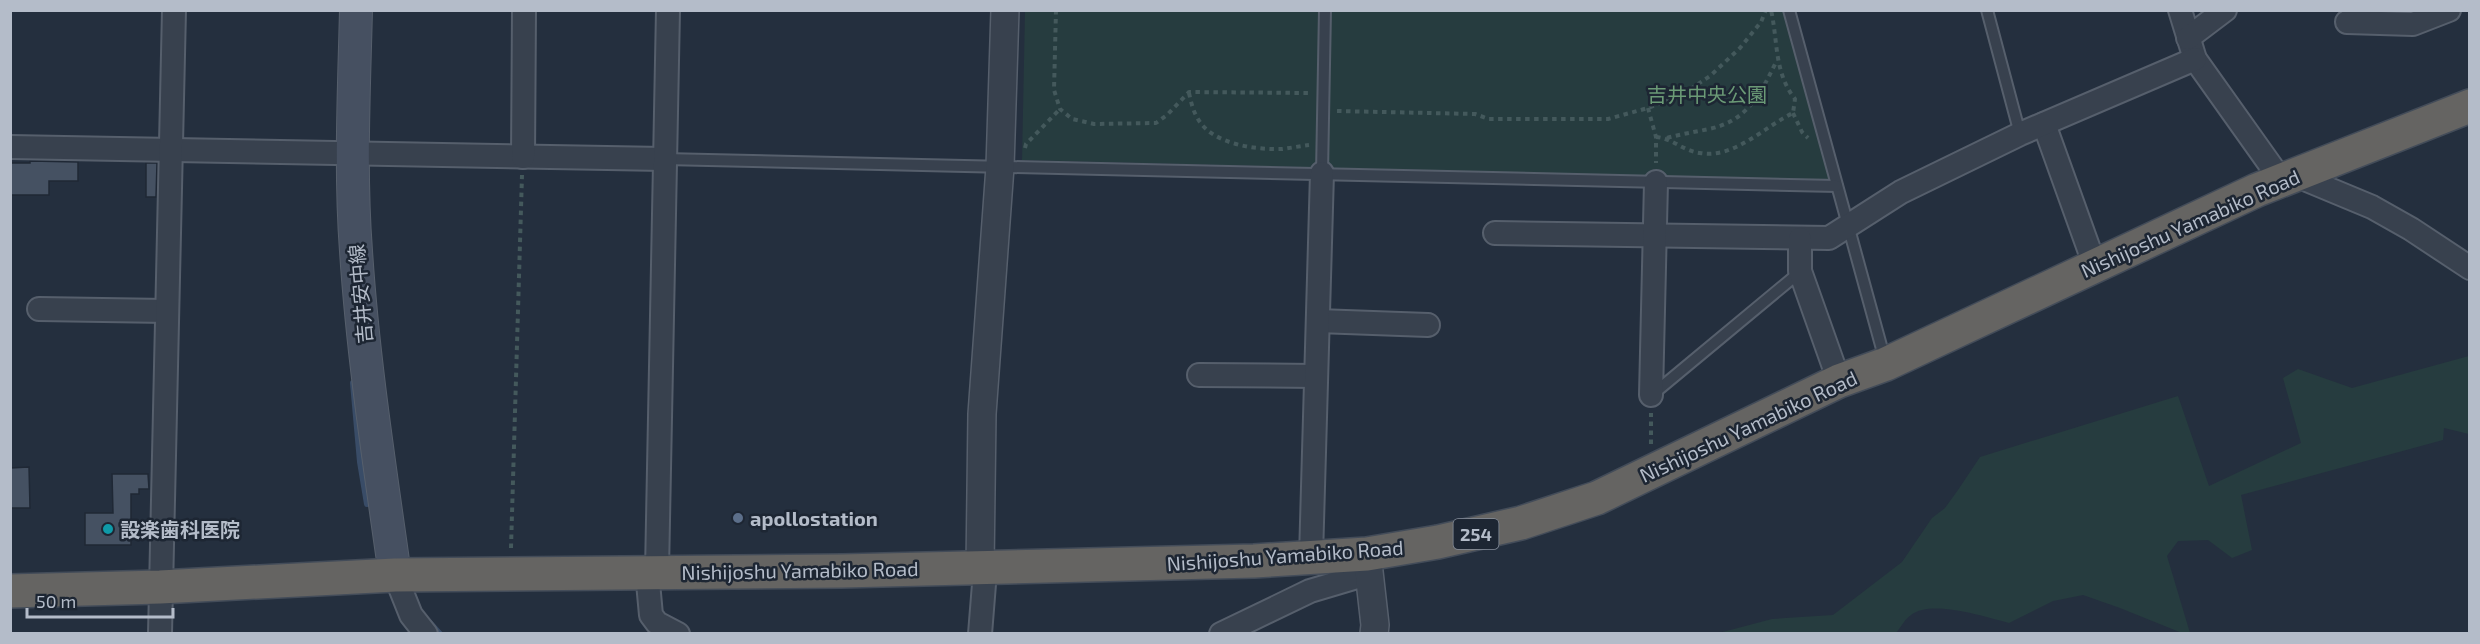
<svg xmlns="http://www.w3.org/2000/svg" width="2480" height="644" font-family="'Exo 2','Noto Sans JP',sans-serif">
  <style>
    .green { fill: #263c3f }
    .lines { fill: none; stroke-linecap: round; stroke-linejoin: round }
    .stream { stroke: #394c67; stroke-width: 6 }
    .building { fill: #455162; stroke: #1f2835; stroke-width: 1.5 }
    .service-casing { stroke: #565f6c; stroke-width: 14 }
    .minor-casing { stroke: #565f6c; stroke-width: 26 }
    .tertiary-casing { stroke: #565f6c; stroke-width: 30 }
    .secondary-casing { stroke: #565f6c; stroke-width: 34 }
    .trunk-casing { stroke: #434c59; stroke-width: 36 }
    .path { stroke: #44595c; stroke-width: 4; stroke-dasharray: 4.5 4.5; stroke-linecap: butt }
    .service { stroke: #38414e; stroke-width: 10 }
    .minor { stroke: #38414e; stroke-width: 22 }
    .tertiary { stroke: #38414e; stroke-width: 27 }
    .secondary { stroke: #465061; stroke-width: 32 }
    .trunk { stroke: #656462; stroke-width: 33 }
    .service-dot { fill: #5c6f8a; stroke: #1d2633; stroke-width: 2 }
    .culture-dot { fill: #0f9aa8; stroke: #1d2633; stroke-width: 2 }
    .labels { text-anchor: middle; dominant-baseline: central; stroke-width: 5; stroke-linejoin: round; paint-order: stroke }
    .shield { fill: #1d2633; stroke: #878f9c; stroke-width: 1.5 }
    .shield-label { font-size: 18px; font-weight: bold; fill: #b4bcc9 }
    .park-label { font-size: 20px; fill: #6b9a76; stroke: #1d2633 }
    .street-label { font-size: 20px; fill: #b4bcc9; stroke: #1d2633 }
    .poi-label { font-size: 20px; font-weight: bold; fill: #b4bcc9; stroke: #1d2633; text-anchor: start }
  </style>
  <rect width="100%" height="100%" fill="#242f3e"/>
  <g class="green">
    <path d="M1784 10 1831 180 1022 160 1025 11Z"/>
    <path d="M2469 356V434L2444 428 2443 440 2241 495 2252 550 2232 558 2208 540 2178 541 2167 556 2190 633H2182L2120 608 2083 595 2053 601 2009 623C1985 617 1932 599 1911 615 1905 619 1901 627 1896 633H1719L1772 619 1833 615 1902 562 1932 518 1945 508 1958 490 1980 457 2178 396 2209 486 2301 443 2283 378 2298 369 2352 388Z"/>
  </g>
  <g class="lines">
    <g class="stream">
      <path d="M353 383 360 462 367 504"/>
      <path d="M430 623 440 634"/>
    </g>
  </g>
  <g class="building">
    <path d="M30 161 78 162V181H49V195H10V163H30Z"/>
    <path d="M146 163H157L156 197H146Z"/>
    <path d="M29 467 30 508H10V468Z"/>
    <path d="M112 474H148L149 489H139V494H131V545H85V513H113Z"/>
  </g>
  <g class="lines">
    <g class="service-casing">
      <g id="service">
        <path d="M1789 10 1885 360"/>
        <path d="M1987 10 2020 134"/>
        <path d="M664 159 1837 186"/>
        <path d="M1322 173 1325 10"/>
        <path d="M1653 394 1800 272"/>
      </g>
    </g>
    <g class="minor-casing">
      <g id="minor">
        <path d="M2180 10 2195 59 2281 180"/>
        <path d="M2347 22 2413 24 2449 10"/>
        <path d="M2188 38 2225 10"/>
        <path d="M2044 124 2095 266"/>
        <path d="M10 147 664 159"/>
        <path d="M523 157 524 10"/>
        <path d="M2295 175 2372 207 2411 229 2470 268"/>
        <path d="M1495 233 1829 238 1901 192 2020 134 2195 59"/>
        <path d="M1800 239V271L1839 381"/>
        <path d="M39 309 167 311"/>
        <path d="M1318 321 1428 325"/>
        <path d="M1199 375 1316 376"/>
        <path d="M1651 395 1656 182"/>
        <path d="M1311 557 1322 173"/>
        <path d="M980 568 984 584 980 634"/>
        <path d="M657 571 668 10"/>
        <path d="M647 572 651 615 657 623 678 634"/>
        <path d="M395 575 411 615 426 634"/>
        <path d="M160 634 174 10"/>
        <path d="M1221 634 1310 591 1357 577"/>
      </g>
    </g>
    <g class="tertiary-casing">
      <g id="tertiary">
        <path d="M1367 554 1375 625 1374 634"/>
        <path d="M980 568 982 414 1000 167 1005 10"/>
      </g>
    </g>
    <g class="secondary-casing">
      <path id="secondary" d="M356 10C354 91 350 171 356 251 363 359 380 468 395 575"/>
    </g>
    <g class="trunk-casing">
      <path id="trunk" d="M10 591 160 587 395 575 842 571 1254 561 1367 554 1438 542 1521 523 1597 498 1839 381 1886 364 2257 190 2470 106"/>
    </g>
    <g class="path">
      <path d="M1056 10 1054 90 1060 109 1072 119 1094 124 1156 123 1167 115 1189 92 1309 93"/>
      <path d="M1189 93C1191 102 1193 111 1198 119 1212 144 1255 150 1282 149 1291 148 1300 146 1309 145"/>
      <path d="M1648 108 1656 137V163"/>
      <path d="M1337 111 1475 114 1489 119H1608L1648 108 1680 96 1710 76 1740 48 1761 22 1766 10"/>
      <path d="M1793 113 1802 132 1808 138"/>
      <path d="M1656 137C1672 138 1683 151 1700 153 1734 159 1764 127 1793 113L1795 99C1774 73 1778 41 1771 10"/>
      <path d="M1667 138C1681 134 1695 132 1709 129 1747 121 1760 95 1776 62"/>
      <path d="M1025 148 1026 144 1060 109"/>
      <path d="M1651 444V413"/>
      <path d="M511 548 522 175"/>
    </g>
    <use href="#service" class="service"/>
    <use href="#minor" class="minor"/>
    <use href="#tertiary" class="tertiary"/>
    <use href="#secondary" class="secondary"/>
    <use href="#trunk" class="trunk"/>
  </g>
  <circle class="service-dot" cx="738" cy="518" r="6"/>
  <circle class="culture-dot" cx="108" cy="529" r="6"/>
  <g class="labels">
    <rect class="shield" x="1453.5" y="519" width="45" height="30" rx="4.5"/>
    <g class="shield-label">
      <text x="1476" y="534">254</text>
    </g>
    <g class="park-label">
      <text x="1707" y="94">吉井中央公園</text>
    </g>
    <g class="street-label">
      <text transform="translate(2190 223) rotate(-24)">Nishijoshu Yamabiko Road</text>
      <text transform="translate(360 294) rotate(-95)">吉井安中線</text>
      <text transform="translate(1748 426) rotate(-25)">Nishijoshu Yamabiko Road</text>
      <text transform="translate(1285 555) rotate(-4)">Nishijoshu Yamabiko Road</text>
      <text transform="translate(800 570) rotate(-1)">Nishijoshu Yamabiko Road</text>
    </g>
    <g class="poi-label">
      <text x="750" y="518">apollostation</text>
      <text x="120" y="529">設楽歯科医院</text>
    </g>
  </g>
  <rect width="2480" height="644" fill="none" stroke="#b4bcc9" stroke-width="24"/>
  <path d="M27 608v9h146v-9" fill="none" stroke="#b4bcc9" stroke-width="3"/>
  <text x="36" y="608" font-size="18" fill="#b4bcc9" stroke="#1d2633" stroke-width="4.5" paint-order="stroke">50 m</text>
</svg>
